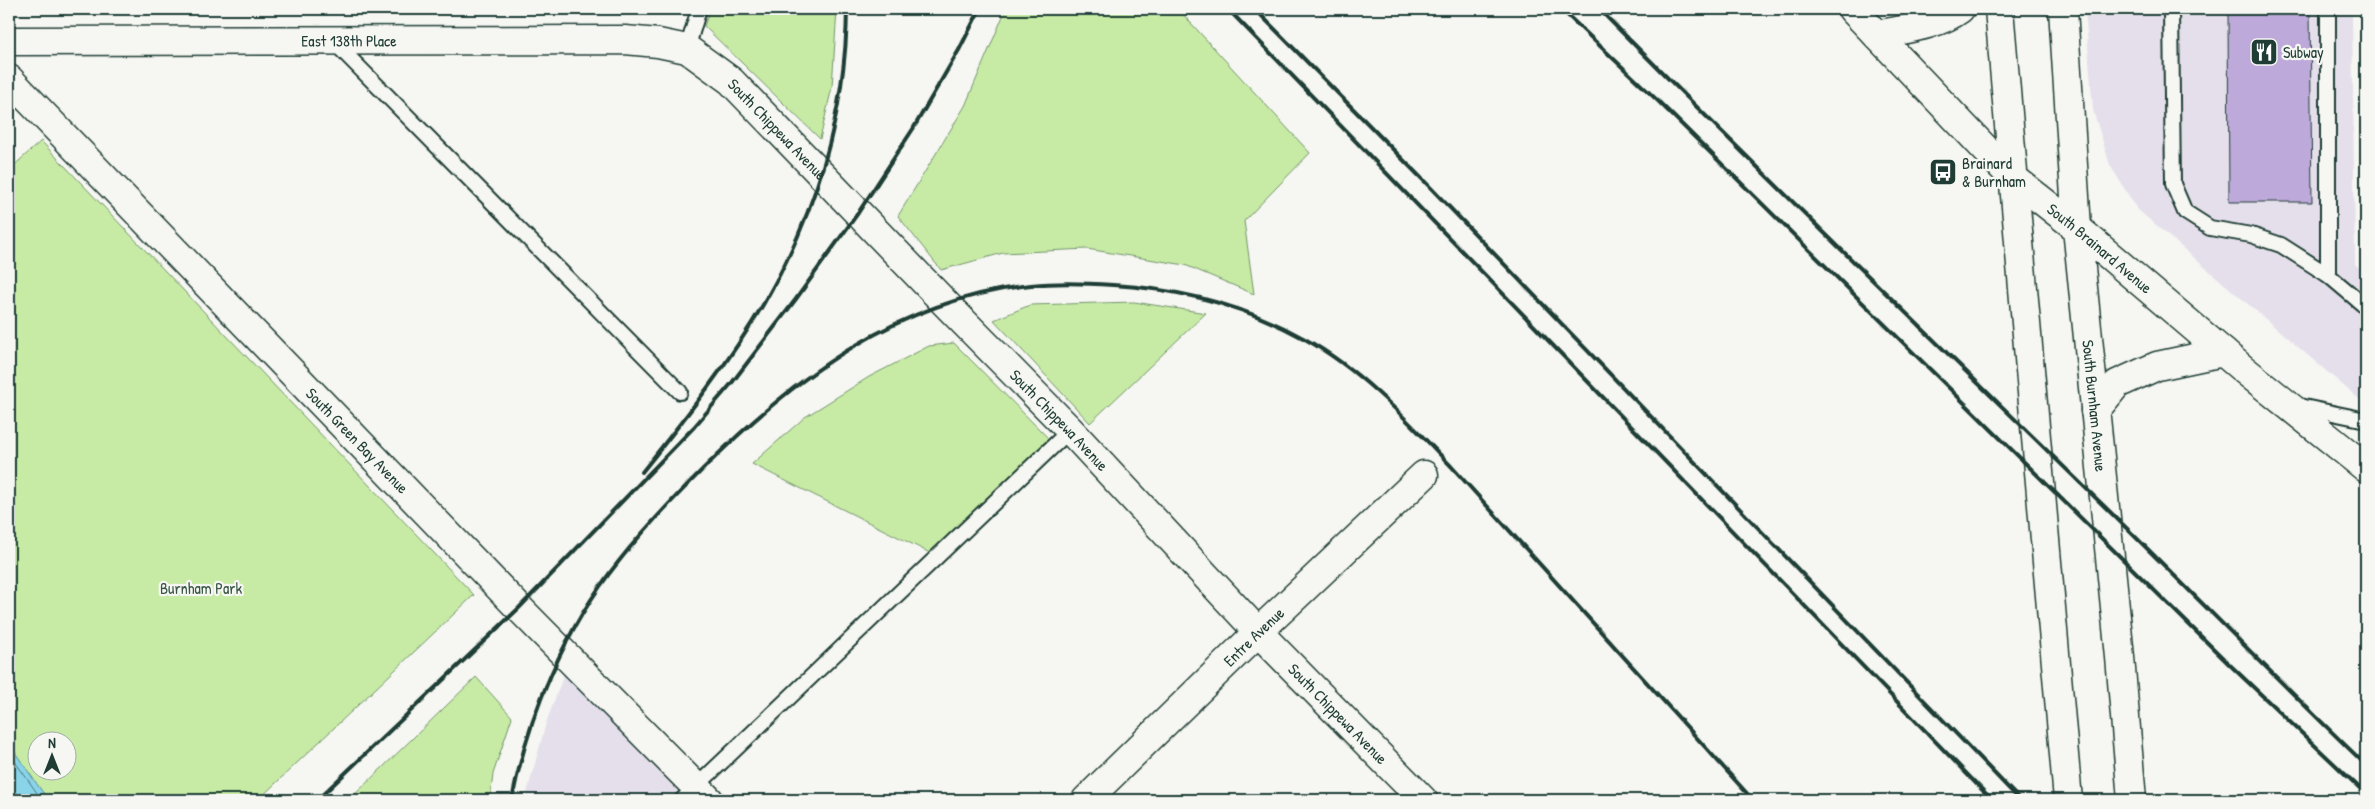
<svg xmlns="http://www.w3.org/2000/svg" width="2375" height="809" font-family="'Patrick Hand',sans-serif">
  <style>
    .built { fill: #e5dfeb }
    .green { fill: #c7eba5; stroke: #73946c; fill-rule: evenodd }
    .water { fill: #8ad4ea; stroke: #5f98a1 }
    .lines { fill: none; stroke-linecap: round; stroke-linejoin: round }
    .shore { stroke: #4a797d; stroke-width: 1 }
    .building { fill: #bdaada; stroke: #1f3d34 }
    .service-casing { stroke: #1f3d34; stroke-width: 18 }
    .minor-casing { stroke: #1f3d34; stroke-width: 31 }
    .secondary-casing { stroke: #1f3d34; stroke-width: 31 }
    .service { stroke: #f6f6f2; stroke-width: 14 }
    .minor { stroke: #f6f6f2; stroke-width: 28 }
    .secondary { stroke: #f6f6f2; stroke-width: 28 }
    .rail { stroke: #1f3d34; stroke-width: 4 }
    .labels { text-anchor: middle; dominant-baseline: central; stroke-width: 4.5; stroke-linejoin: round; paint-order: stroke }
    .street-label { font-size: 16px; fill: #1f3d34; stroke: #f6f6f2 }
    .poi-label { font-size: 16px; fill: #1f3d34; stroke: #f6f6f2; text-anchor: start }
    .park-label { font-size: 16px; fill: #385745; stroke: #f6f6f2 }
  </style>
  <rect width="100%" height="100%" fill="#f6f6f2"/>
  <filter id="ink" filterUnits="userSpaceOnUse"><feTurbulence type="fractalNoise" baseFrequency=".02" numOctaves="2"/><feDisplacementMap in="SourceGraphic" scale="10" xChannelSelector="R" yChannelSelector="G"/><feConvolveMatrix kernelMatrix="1 2 1 2 8 2 1 2 1" color-interpolation-filters="sRGB"/></filter>
  <g filter="url(#ink)">
    <g class="built">
      <path d="M2085 9H2352L2355 264 2366 274V405L2137 209 2110 165 2093 110Z"/>
      <path d="M567 666 695 800H525L546 723Z"/>
    </g>
    <g class="green">
      <path d="M710 9H837L832 87 820 139 704 26Z"/>
      <path d="M1006 9H1178L1310 153 1244 221 1254 294 1185 265 1087 249 1003 253 941 270 898 216 965 106Z"/>
      <path d="M41 141 474 595 258 800H48L9 744V170ZM38 742H68V772H38Z"/>
      <path d="M1134 302 1206 313 1090 423 994 320 1030 305Z"/>
      <path d="M954 343 1049 439 930 553 752 464 805 417 869 377 929 346Z"/>
      <path d="M476 677 512 717 493 774 490 800H349Z"/>
    </g>
    <path class="water" d="M9 744 48 800H9Z"/>
    <g class="lines">
      <path class="shore" d="M9 753 42 800"/>
    </g>
    <path class="building" d="M2228 9H2310L2312 202H2229Z"/>
    <g class="lines">
      <g class="service-casing">
        <g id="service">
          <path d="M2171 9 2173 184 2185 212 2210 228 2251 235 2281 245 2328 275 2366 307"/>
          <path d="M2328 9V275"/>
          <path d="M334 42 680 392"/>
          <path d="M687 49 699 9"/>
          <path d="M2299 406 2366 420"/>
          <path d="M682 800 1070 430"/>
        </g>
      </g>
      <g class="minor-casing">
        <g id="minor">
          <path id="s1" d="M9 41 625 40 658 43 687 49 731 81 945 303 1070 430 1258 632 1423 800"/>
          <path id="s2" d="M9 79 519 608 709 800"/>
          <path id="s3" d="M1086 800 1258 632 1424 475"/>
        </g>
      </g>
      <g class="secondary-casing">
        <g id="secondary">
          <path id="s4" d="M1852 9 2012 177 2077 228 2243 369 2366 468"/>
          <path d="M1999 9C2020 273 2046 536 2068 800"/>
          <path id="s5" d="M2063 9 2077 228 2120 657 2132 800"/>
          <path d="M1877 35C1904 29 1937 26 1960 9"/>
          <path d="M2095 411 2117 384 2157 366 2223 352"/>
        </g>
      </g>
      <use href="#service" class="service"/>
      <use href="#minor" class="minor"/>
      <use href="#secondary" class="secondary"/>
      <g class="rail">
        <path d="M1228 9 1992 800"/>
        <path d="M1255 9 1429 186 2020 800"/>
        <path d="M1561 9 1657 100 2230 665 2366 794"/>
        <path d="M1599 9C1765 177 1935 341 2104 506 2192 592 2277 680 2366 765"/>
        <path d="M642 472C685 418 729 363 764 303 816 214 846 112 847 9"/>
        <path d="M317 800 519 608 694 427 731 384 796 299 858 213 913 129 959 50 980 9"/>
        <path d="M512 800C528 716 565 628 619 561 645 528 674 498 704 468 796 376 897 300 1031 285 1058 282 1086 283 1113 285 1181 289 1244 305 1305 339 1361 370 1407 420 1451 466L1753 800"/>
      </g>
    </g>
  </g>
  <defs>
    <g id="restaurant-square" transform="scale(1.4375)"><rect x="-9" y="-9" width="18" height="18" rx="4" fill="#1f3d34" stroke="#f6f6f2"/><path d="M-5-6h1v4h1v-4h1v4h1v-4h1v5L-1.5 .5V6h-2V.5L-5-1ZM5-6V6H3V1.5H1.5Q1.5-4 5-6Z" fill="#fff"/></g>
    <g id="bus-square" transform="scale(1.4375)"><rect x="-9" y="-9" width="18" height="18" rx="4" fill="#1f3d34" stroke="#f6f6f2"/><path d="M-5-6H5V4H4V6H2V4H-2V6H-4V4H-5ZM-3.5-4V0h7V-4ZM-3.5 1.2v1.5H-2V1.2ZM2 1.2v1.5H3.5V1.2Z" fill="#fff"/></g>
  </defs>
  <g fill-rule="evenodd">
    <use href="#restaurant-square" x="2264" y="52"/>
    <use href="#bus-square" x="1943" y="172"/>
  </g>
  <g class="labels">
    <g class="street-label">
      <text stroke="none"><textPath href="#s1" startOffset="340">East 138th Place</textPath></text>
      <text stroke="none"><textPath href="#s1" startOffset="800">South Chippewa Avenue</textPath></text>
      <text stroke="none"><textPath href="#s4" startOffset="345">South Brainard Avenue</textPath></text>
      <text stroke="none"><textPath href="#s5" startOffset="398">South Burnham Avenue</textPath></text>
      <text stroke="none"><textPath href="#s1" startOffset="1205">South Chippewa Avenue</textPath></text>
      <text stroke="none"><textPath href="#s2" startOffset="502">South Green Bay Avenue</textPath></text>
      <text stroke="none"><textPath href="#s3" startOffset="234">Entre Avenue</textPath></text>
      <text stroke="none"><textPath href="#s1" startOffset="1610">South Chippewa Avenue</textPath></text>
    </g>
    <g class="poi-label">
      <text x="2283" y="52">Subway</text>
      <text x="1962" y="163">Brainard<tspan x="1962" dy="18">&amp; Burnham</tspan></text>
    </g>
    <g class="park-label">
      <text x="201" y="588">Burnham Park</text>
    </g>
  </g>
  <rect width="2375" height="809" fill="none" stroke="#f6f6f2" stroke-width="30"/>
  <rect x="15" y="15" width="2345" height="779" fill="none" stroke="#1f3d34" stroke-width="2" filter="url(#ink)"/>
  <g transform="translate(52 756)"><circle r="24" fill="#f6f6f2" stroke="#a0aca6"/>
  <path d="M0-4L9 19L0 12L-9 19Z" fill="#1f3d34"/>
  <text y="-8" font-size="14" font-weight="bold" text-anchor="middle" fill="#1f3d34">N</text>
  </g>
</svg>
